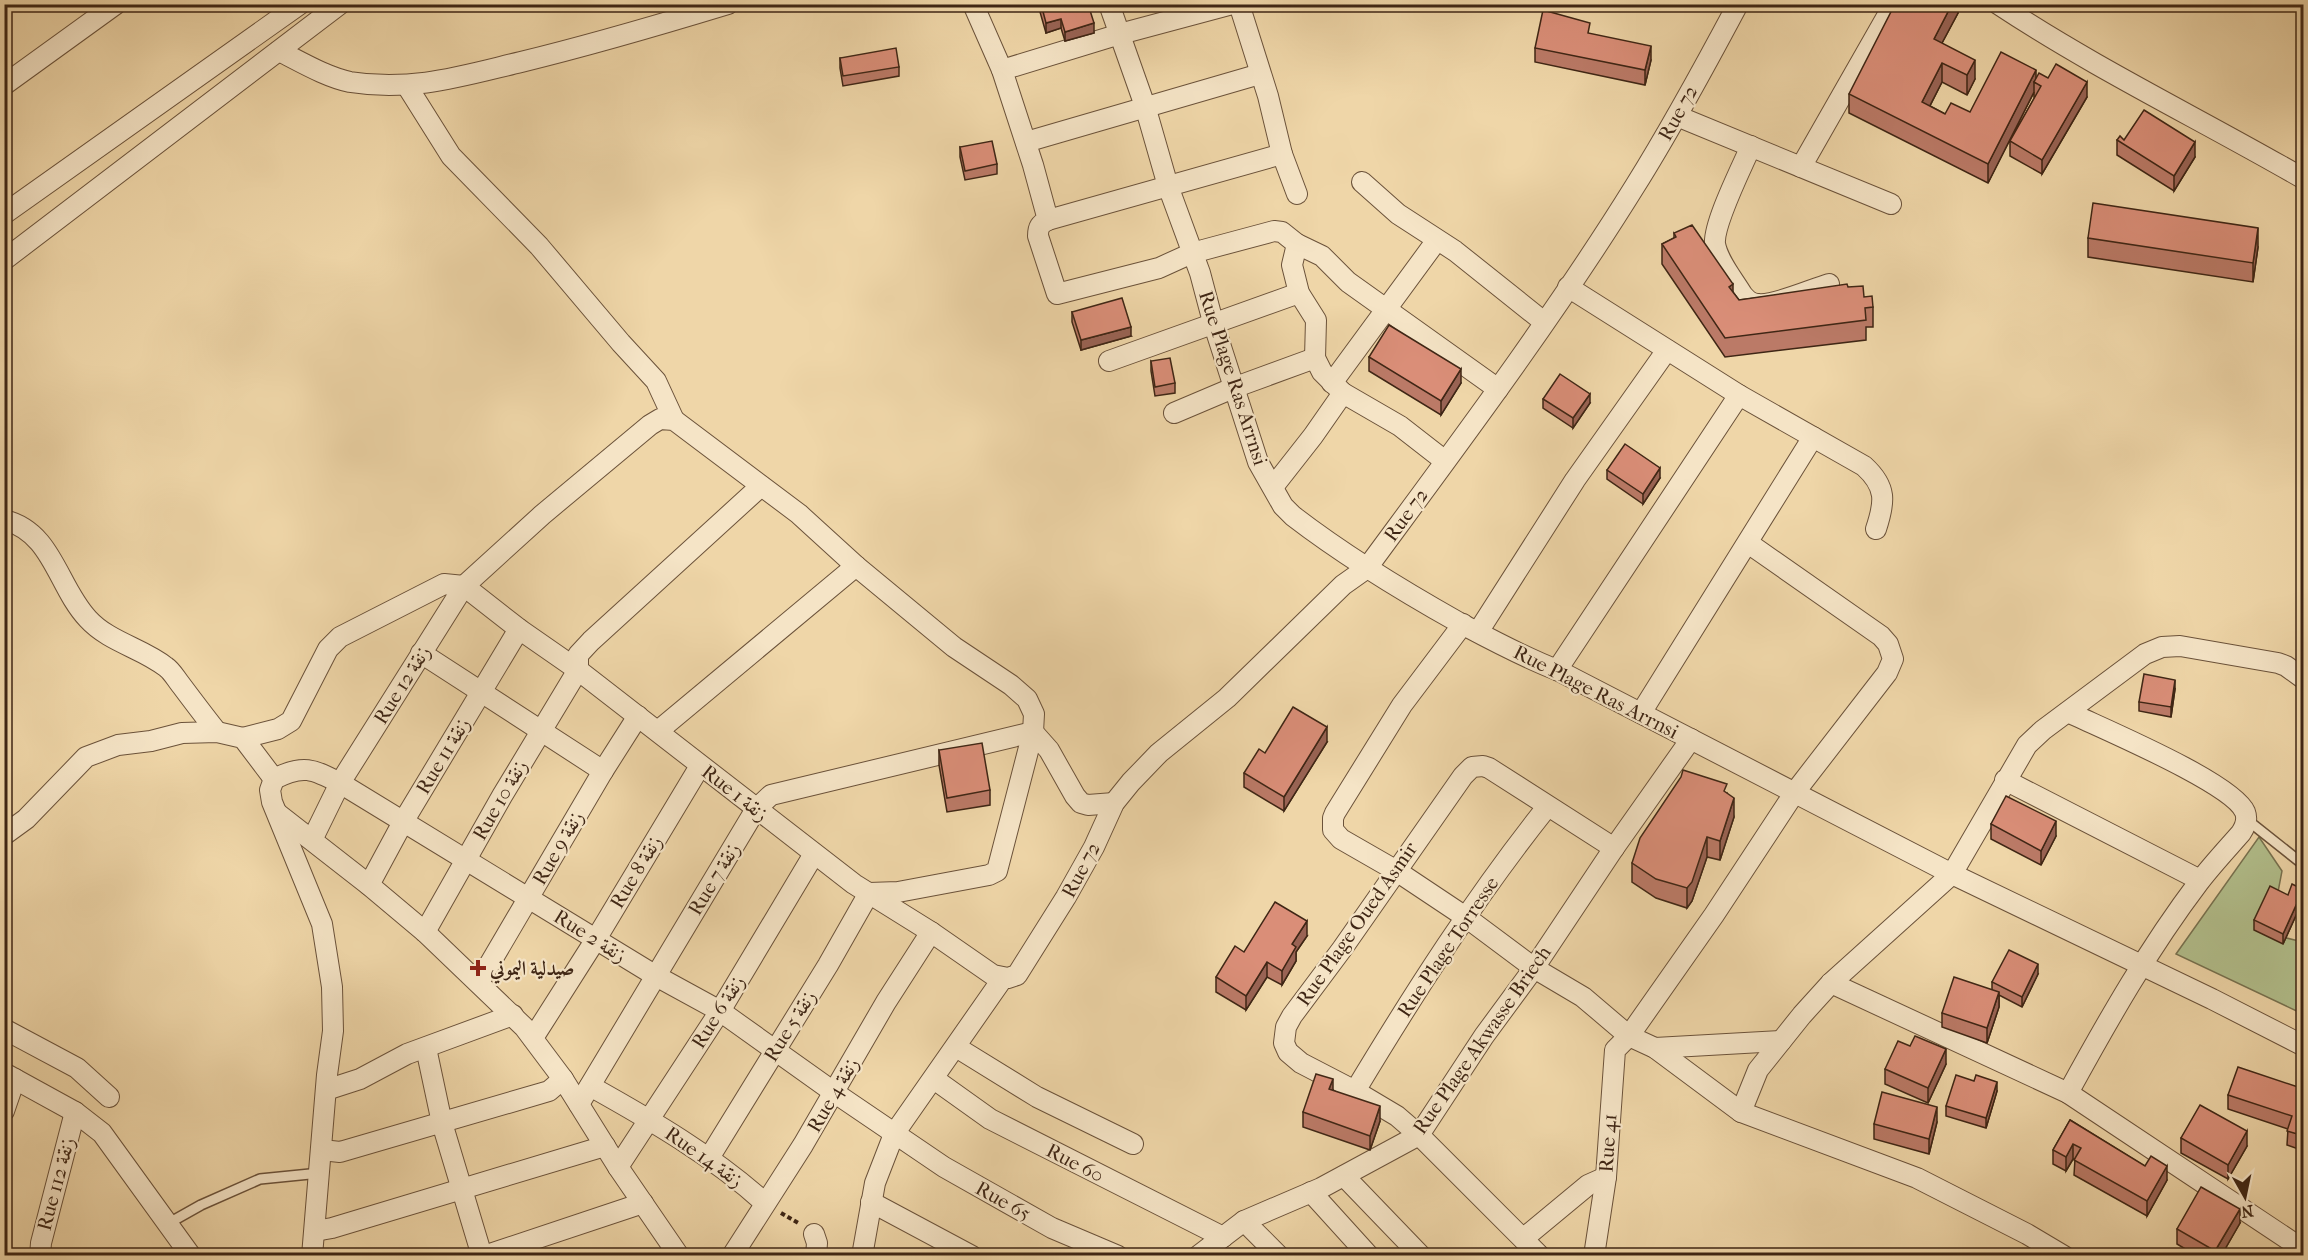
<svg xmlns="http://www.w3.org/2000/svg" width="2308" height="1260" font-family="'IM FELL French Canon',Amiri,serif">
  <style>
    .green { fill: #b2bf8c; stroke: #787250; stroke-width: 1.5 }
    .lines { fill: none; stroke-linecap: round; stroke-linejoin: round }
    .service-casing { stroke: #6b523a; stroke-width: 12 }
    .minor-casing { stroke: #6b523a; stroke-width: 22 }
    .path { stroke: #3f2615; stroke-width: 4; stroke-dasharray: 4.5 3; stroke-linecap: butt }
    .service { stroke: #f5e4c6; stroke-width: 9 }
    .minor { stroke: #f5e4c6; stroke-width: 20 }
    .wall { fill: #bb7a67; stroke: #3f2615; stroke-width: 1.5 }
    .shaded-wall { fill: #996354; stroke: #3f2615; stroke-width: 1.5 }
    .building { fill: #da8e78; stroke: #3f2615; stroke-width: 1.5 }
    .poi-dot { fill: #8f2418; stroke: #f5e4c6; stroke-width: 2 }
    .labels { text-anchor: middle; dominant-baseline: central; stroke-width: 4.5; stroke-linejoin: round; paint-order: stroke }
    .street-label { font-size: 20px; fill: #3f2615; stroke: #f5e4c6 }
    .poi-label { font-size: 20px; font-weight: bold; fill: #3f2615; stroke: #f5e4c6; text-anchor: start }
  </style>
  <rect width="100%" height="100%" fill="#efd6a8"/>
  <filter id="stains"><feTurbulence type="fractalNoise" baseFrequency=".00333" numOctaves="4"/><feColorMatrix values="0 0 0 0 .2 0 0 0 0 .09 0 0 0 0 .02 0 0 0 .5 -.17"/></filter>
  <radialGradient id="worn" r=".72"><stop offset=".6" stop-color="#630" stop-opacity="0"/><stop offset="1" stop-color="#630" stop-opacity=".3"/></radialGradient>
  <path class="green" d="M2259 837 2282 871 2270 934 2303 942V1014L2176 954Z"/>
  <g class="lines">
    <g class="service-casing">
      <g id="service">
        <path d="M2246 819 2304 865"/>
        <path d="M169 1223 201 1205 260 1179 320 1173"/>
      </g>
    </g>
    <g class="minor-casing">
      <g id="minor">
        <path d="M973 4 1002 70 1033 165 1048 220C1040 224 1038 227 1038 236L1057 294 1159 268 1192 253 1274 231 1282 232 1297 244 1292 265 1299 293 1316 320 1315 358 1322 372 1343 393 1400 426 1445 461"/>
        <path d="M1109 4 1145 106 1168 186 1200 273 1213 322 1258 462 1283 506 1293 516C1345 556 1401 590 1458 622 1490 639 1523 657 1557 670L1952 874 2212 999 2304 1046"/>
        <path d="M1239 4 1268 96 1282 154 1297 194"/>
        <path d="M1998 4C2096 69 2202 120 2304 179"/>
        <path d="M279 51C301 62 326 77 350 82 412 92 462 76 521 62 591 45 659 25 728 4"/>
        <path d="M1002 70 1120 34 1232 4"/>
        <path d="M4 85 116 4"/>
        <path d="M407 86 451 156 539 246 621 343 656 381 674 420"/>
        <path d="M1677 116 1891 204"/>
        <path d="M1026 142 1260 74"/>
        <path d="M1751 146C1742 167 1713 224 1715 244 1718 261 1733 279 1742 294 1746 299 1751 304 1758 304 1774 306 1812 289 1829 284"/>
        <path d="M1801 167 1894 4"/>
        <path d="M1362 182 1398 214 1455 251 1544 322"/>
        <path d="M4 214 300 4"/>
        <path d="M1048 220 1282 154"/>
        <path d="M1297 244 1322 256 1348 282 1498 389"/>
        <path d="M4 260 340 4"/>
        <path d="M1568 287 1739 395 1864 466C1887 487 1885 502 1876 529"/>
        <path d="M1109 361 1299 293"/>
        <path d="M1332 383 1437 240"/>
        <path d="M1174 413 1233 388 1315 358"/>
        <path d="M1273 487 1313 436 1343 393"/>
        <path d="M4 520C53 532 57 586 88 619 109 642 142 648 166 667 172 671 176 679 181 685 193 701 205 717 217 732"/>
        <path d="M856 566 954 647 1011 685 1027 699 1034 714 1033 732 997 871 989 875 898 892 869 893"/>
        <path d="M464 586 519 629 578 670 854 884 931 932 993 975 1008 978 1017 975 1066 897 1094 847 1114 803 1131 782 1159 753 1227 698 1343 585 1367 568C1459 443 1553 318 1635 186 1672 127 1705 66 1738 4"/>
        <path d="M1463 624 1402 705 1335 813 1333 818V830L1341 839 1395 870 1467 918 1534 968 1583 997 1629 1036 1655 1048 1741 1112 1917 1178 2027 1234 2064 1256"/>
        <path d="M1478 632 1575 480 1667 350"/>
        <path d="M421 653 603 771"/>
        <path d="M1557 670 1739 395"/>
        <path d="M2068 712C2101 728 2233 783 2245 812 2248 820 2245 827 2241 833 2227 849 2212 865 2199 882 2149 948 2108 1020 2068 1093"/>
        <path d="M1641 713 1813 437"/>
        <path d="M243 738 278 729 291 721 328 649 340 637 444 584 464 586"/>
        <path d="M274 779C303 764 313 769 340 783L656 976 720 1011 835 1093 944 1167 1052 1228 1118 1256"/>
        <path d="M274 779 270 790 272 802 322 924 332 987 333 1031 327 1075 312 1256"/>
        <path d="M2005 780 2200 880"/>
        <path d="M278 814 369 885 425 932 524 1027 563 1079 618 1167 679 1256"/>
        <path d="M4 835 26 819 86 757 118 745 151 741 182 733 217 732 243 738 274 779"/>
        <path d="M312 840 340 783 464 586 542 515 650 425 660 419 674 420 799 514 856 566 658 731"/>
        <path d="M369 885 403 822 519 629"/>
        <path d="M425 932 502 796 578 670V655L591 641 761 486"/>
        <path d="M479 982 603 771 638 716"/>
        <path d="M1831 983 2068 1093 2304 1250"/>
        <path d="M4 1029 77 1068 109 1097"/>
        <path d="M533 1038 596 939 700 766"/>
        <path d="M956 1047 1037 1097 1133 1144"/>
        <path d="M426 1048 442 1123 482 1256"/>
        <path d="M1655 1048 1781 1041"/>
        <path d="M4 1073 75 1112 102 1133 191 1256"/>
        <path d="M934 1079 990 1119 1223 1237"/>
        <path d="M590 1086C651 1120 713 1156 765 1203"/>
        <path d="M326 1090 360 1079 407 1054 513 1015"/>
        <path d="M1355 1091C1414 993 1476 896 1547 807"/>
        <path d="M579 1104 756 809 771 795 1033 732 1049 750 1075 796 1081 803 1088 805 1114 803"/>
        <path d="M4 1111 15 1079"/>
        <path d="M1741 1112 1758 1070 1802 1015 1831 983 1952 874 2027 745 2043 730 2145 654 2162 647 2180 646 2278 663 2286 666 2304 679"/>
        <path d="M322 1150 340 1152 549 1091 563 1079"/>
        <path d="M709 1158 828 965 869 893"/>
        <path d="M618 1167 720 1011 814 854"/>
        <path d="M1344 1176 1421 1256"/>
        <path d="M1311 1192 1369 1256"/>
        <path d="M871 1202 972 1256"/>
        <path d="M1244 1221 1279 1256"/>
        <path d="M315 1231 332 1228 605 1146"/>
        <path d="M814 1234 817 1243 816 1256"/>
        <path d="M1524 1238 1588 1185 1606 1177"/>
        <path d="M40 1256 41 1243 75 1112"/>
        <path d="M484 1256 643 1203"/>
        <path d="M732 1256 803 1145 886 1002 931 932"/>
        <path d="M862 1256 875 1183 894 1134 1003 978"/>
        <path d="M1198 1256 1244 1221 1321 1188 1419 1135 1484 1036 1534 968 1614 848 1691 739"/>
        <path d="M1540 1256 1419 1135 1397 1116 1355 1091 1301 1063 1288 1052 1284 1043 1286 1027 1292 1016 1342 949 1463 776 1472 767 1483 766 1489 768 1614 848"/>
        <path d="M1594 1256 1606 1177 1615 1050 1629 1036 1714 915 1795 792 1887 673 1893 659 1888 644 1881 636 1748 543"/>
      </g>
    </g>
    <path class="path" d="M781 1213 800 1224"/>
    <use href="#service" class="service"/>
    <use href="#minor" class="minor"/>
  </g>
  <g class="wall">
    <path d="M1040 4H1088L1094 33 1065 41 1061 28 1046 33 1040 12Z"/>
    <path d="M1958 4V13L1942 43 1975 79 1967 95 1942 82 1930 106 1945 114 1970 112 2036 79 2048 78 2087 97 2042 174 2010 156V141L2035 97H2034V92L1988 183 1849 113V94Z"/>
    <path d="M1590 34 1651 60 1645 85 1535 62V48Z"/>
    <path d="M840 58 899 67V76L843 86 840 68Z"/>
    <path d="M2117 140 2195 157 2174 191 2117 155Z"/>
    <path d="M960 147 997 164V174L965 180 960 157Z"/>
    <path d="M1674 233 1733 292 1739 300 1848 287 1864 297 1873 307V327H1866V340L1725 357 1662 264V244L1674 238Z"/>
    <path d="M2088 238 2258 247 2253 282 2088 257Z"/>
    <path d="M1072 312 1131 336 1081 350 1072 322Z"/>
    <path d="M1369 357 1461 383 1441 415 1369 371Z"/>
    <path d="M1151 361 1175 383V393L1155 396 1151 371Z"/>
    <path d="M1543 399 1590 403 1573 428 1543 408Z"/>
    <path d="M1607 470 1660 478 1643 504 1607 479Z"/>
    <path d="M2175 689 2171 717 2139 711V702Z"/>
    <path d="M1327 742 1284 811 1244 787V773L1265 753Z"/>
    <path d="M939 750 990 790V805L947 812 939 765Z"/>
    <path d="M1727 793 1734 817 1720 860 1707 857 1692 901 1687 908 1656 898 1632 882V863Z"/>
    <path d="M1991 824 2056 836 2041 865 1991 839Z"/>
    <path d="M2304 890V913L2298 911 2283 944 2254 930V920L2288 895Z"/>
    <path d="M1307 936 1296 952V961L1282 985 1267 977 1246 1010 1216 992V977L1244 952Z"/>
    <path d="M2038 974 2022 1007 1999 995V1007L1987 1043 1942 1027V1013L1992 990V982Z"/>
    <path d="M1910 1046 1946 1064 1928 1103 1885 1084V1069Z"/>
    <path d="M1333 1090 1380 1121 1370 1150 1303 1127V1112Z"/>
    <path d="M1997 1091 1986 1128 1946 1116V1106Z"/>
    <path d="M2228 1095 2304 1100V1151L2287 1145 2288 1129 2228 1109Z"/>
    <path d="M2070 1120 2167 1180 2147 1216 2074 1175 2075 1159H2073L2066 1171 2053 1164V1150Z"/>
    <path d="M1937 1122 1929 1154 1874 1139V1124Z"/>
    <path d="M2181 1138 2247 1146 2228 1179 2181 1153Z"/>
    <path d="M2240 1223 2221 1256H2197L2177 1244V1229Z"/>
  </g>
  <g class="shaded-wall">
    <path d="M1952 4H1958V13L1934 58V39Z"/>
    <path d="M1061 19V28L1046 33V23Z"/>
    <path d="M1094 23V33L1065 41V32Z"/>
    <path d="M1651 46V60L1645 85V70Z"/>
    <path d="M1975 60V79L1967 95V75Z"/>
    <path d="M1942 63V82L1922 121V102Z"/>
    <path d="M2036 70V83L2034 82V92L1988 183V164Z"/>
    <path d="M2087 82V97L2042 174V160Z"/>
    <path d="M2195 142V157L2174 191V176Z"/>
    <path d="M2258 228V247L2253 282V263Z"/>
    <path d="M1733 284V303L1729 287Z"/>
    <path d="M1131 327V336L1081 350V340Z"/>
    <path d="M1461 369V383L1441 415V401Z"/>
    <path d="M1590 394V403L1573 428V418Z"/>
    <path d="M1660 468V478L1643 504V494Z"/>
    <path d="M2175 680V689L2171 717V707Z"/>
    <path d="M1327 727V742L1284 811V797Z"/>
    <path d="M1734 798V817L1720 860V841Z"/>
    <path d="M2056 821V836L2041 865V851Z"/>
    <path d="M1707 837V857L1692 901 1687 908V888Z"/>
    <path d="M2298 901V911L2283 944V934Z"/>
    <path d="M1307 921V936L1296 952V961L1282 985V971L1292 944Z"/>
    <path d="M1267 962V977L1246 1010V996Z"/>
    <path d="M2038 964V974L2022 1007V997Z"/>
    <path d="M1999 992V1007L1987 1043V1028Z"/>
    <path d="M1946 1049V1064L1928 1103V1088Z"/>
    <path d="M1333 1079V1094L1329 1089Z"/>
    <path d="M1997 1082V1091L1986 1128V1118Z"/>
    <path d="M2301 1088V1103L2298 1098Z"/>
    <path d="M1380 1106V1121L1370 1150V1136Z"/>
    <path d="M1937 1107V1122L1929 1154V1139Z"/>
    <path d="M2247 1131V1146L2228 1179V1165Z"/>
    <path d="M2073 1144V1159L2066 1171V1157Z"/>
    <path d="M2167 1166V1180L2147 1216V1201Z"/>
    <path d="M2240 1209V1223L2221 1256H2215V1251Z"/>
  </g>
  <g class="building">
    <path d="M1041 4H1088L1094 23 1065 32 1061 19 1046 23Z"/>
    <path d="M1895 4H1952L1934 39 1975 60 1967 75 1942 63 1922 102 1945 114 1951 103 1970 112 2001 52 2036 70 1988 164 1849 94Z"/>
    <path d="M1543 10 1590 23 1588 33 1651 46 1645 70 1535 48Z"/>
    <path d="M896 48 899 67 843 76 840 58Z"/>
    <path d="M2056 64 2087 82 2042 160 2010 141 2041 86 2034 82 2039 73 2048 78Z"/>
    <path d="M2144 110 2195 142 2174 176 2117 140 2120 136 2124 140Z"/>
    <path d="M992 141 997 164 965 171 960 147Z"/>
    <path d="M2093 203 2258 228 2253 263 2088 238Z"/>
    <path d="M1692 225 1733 284 1729 287 1739 300 1847 284 1848 287 1863 286 1864 297 1872 296 1873 307 1865 308 1866 320 1725 338 1662 244 1676 237 1674 233Z"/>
    <path d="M1122 298 1131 327 1081 340 1072 312Z"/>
    <path d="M1389 325 1461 369 1441 401 1369 357Z"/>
    <path d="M1170 358 1175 383 1155 387 1151 361Z"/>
    <path d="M1560 374 1590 394 1573 418 1543 399Z"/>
    <path d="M1625 444 1660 468 1643 494 1607 470Z"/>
    <path d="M2144 674 2175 680 2171 707 2139 702Z"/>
    <path d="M1293 707 1327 727 1284 797 1244 773 1259 749 1265 753Z"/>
    <path d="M982 743 990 790 947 798 939 750Z"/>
    <path d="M1683 770 1727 784 1724 791 1734 798 1720 841 1707 837 1692 882 1687 888 1656 879 1632 863 1640 838 1681 777Z"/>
    <path d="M2006 796 2056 821 2041 851 1991 824Z"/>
    <path d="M2292 884 2304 890V904L2298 901 2283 934 2254 920 2270 886 2288 895Z"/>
    <path d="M1275 902 1307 921 1292 944 1296 947 1282 971 1267 962 1246 996 1216 977 1235 946 1244 952Z"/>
    <path d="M2009 950 2038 964 2022 997 1992 982Z"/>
    <path d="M1954 977 1999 992 1987 1028 1942 1013Z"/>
    <path d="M1915 1036 1946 1049 1928 1088 1885 1069 1898 1041 1910 1046Z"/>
    <path d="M2238 1067 2301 1088 2298 1098 2304 1100V1136L2287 1131 2292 1116 2228 1095Z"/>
    <path d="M1316 1074 1333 1079 1329 1089 1380 1106 1370 1136 1303 1112Z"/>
    <path d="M1956 1075 1974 1081 1976 1075 1997 1082 1986 1118 1946 1106Z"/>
    <path d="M1882 1092 1937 1107 1929 1139 1874 1124Z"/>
    <path d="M2200 1105 2247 1131 2228 1165 2181 1138Z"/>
    <path d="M2070 1120 2145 1166 2151 1156 2167 1166 2147 1201 2074 1160 2081 1148 2073 1144 2066 1157 2053 1150Z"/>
    <path d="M2201 1187 2240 1209 2215 1251 2177 1229Z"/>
    <path d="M2020 1250 2031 1256H2018Z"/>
  </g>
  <path class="poi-dot" d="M475 959h6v6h6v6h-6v6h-6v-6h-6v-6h6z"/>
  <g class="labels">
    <g class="street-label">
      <text transform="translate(1678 113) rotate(-61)">Rue 72</text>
      <text transform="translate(1233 378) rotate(72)">Rue Plage Ras Arrnsi</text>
      <text transform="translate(1406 515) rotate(-54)">Rue 72</text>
      <text transform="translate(402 685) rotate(-58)">Rue 12 زنقة</text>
      <text transform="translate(1596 692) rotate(27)">Rue Plage Ras Arrnsi</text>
      <text transform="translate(443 756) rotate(-59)">Rue 11 زنقة</text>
      <text transform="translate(735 793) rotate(38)">Rue 1 زنقة</text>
      <text transform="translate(500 800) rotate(-60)">Rue 10 زنقة</text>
      <text transform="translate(558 848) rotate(-60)">Rue 9 زنقة</text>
      <text transform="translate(1081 870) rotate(-62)">Rue 72</text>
      <text transform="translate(636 872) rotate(-59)">Rue 8 زنقة</text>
      <text transform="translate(714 879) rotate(-59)">Rue 7 زنقة</text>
      <text transform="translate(1357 924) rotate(-55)">Rue Plage Oued Asmir</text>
      <text transform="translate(590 936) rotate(32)">Rue 2 زنقة</text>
      <text transform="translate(1448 947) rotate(-56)">Rue Plage Torresse</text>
      <text transform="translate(718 1012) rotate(-58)">Rue 6 زنقة</text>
      <text transform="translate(790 1026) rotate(-58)">Rue 5 زنقة</text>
      <text transform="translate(1482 1040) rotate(-55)">Rue Plage Akwasse Briech</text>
      <text transform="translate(833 1095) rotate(-60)">Rue 4 زنقة</text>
      <text transform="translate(1608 1143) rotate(-86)">Rue 41</text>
      <text transform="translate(704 1157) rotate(35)">Rue 14 زنقة</text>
      <text transform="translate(1075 1163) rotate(27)">Rue 60</text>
      <text transform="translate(56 1184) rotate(-75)">Rue 112 زنقة</text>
      <text transform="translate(1003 1201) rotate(29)">Rue 65</text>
    </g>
    <g class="poi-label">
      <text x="490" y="968">صيدلية اليموني</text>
    </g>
  </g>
  <rect width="2308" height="1260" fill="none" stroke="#efd6a8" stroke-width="24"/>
  <rect x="6" y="6" width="2296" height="1248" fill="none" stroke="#3f2615" stroke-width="3"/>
  <rect x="12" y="12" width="2284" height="1236" fill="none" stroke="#3f2615" stroke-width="1.5"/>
  <g transform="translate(2245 1197) rotate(171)" stroke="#f5e4c6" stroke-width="4.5" paint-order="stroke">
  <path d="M0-4.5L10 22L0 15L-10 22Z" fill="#3f2615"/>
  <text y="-9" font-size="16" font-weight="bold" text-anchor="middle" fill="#3f2615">N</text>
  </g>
  <rect width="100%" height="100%" filter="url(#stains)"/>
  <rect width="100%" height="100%" fill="url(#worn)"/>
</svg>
